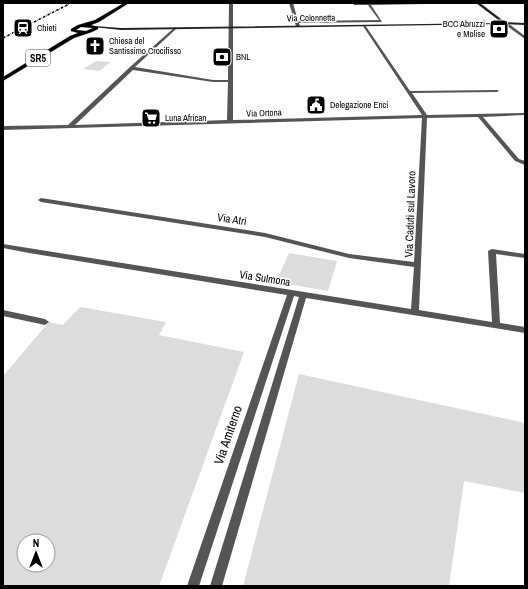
<svg xmlns="http://www.w3.org/2000/svg" width="528" height="589" font-family="'Archivo Narrow',sans-serif">
  <style>
    .green { fill: #dcdcdc; fill-rule: evenodd }
    .lines { fill: none; stroke-linecap: round; stroke-linejoin: round }
    .primary-casing { stroke: #dbdbdb; stroke-width: 1 }
    .street { fill: #555; fill-rule: evenodd }
    .secondary { fill: #222; fill-rule: evenodd }
    .primary { fill: #000; fill-rule: evenodd }
    .rail { stroke: #000; stroke-width: 1.5; stroke-dasharray: 2.5 1 0.5 1; stroke-linecap: butt }
    .labels { text-anchor: middle; dominant-baseline: central; stroke-width: 3; stroke-linejoin: round; paint-order: stroke }
    .far-street-label { font-size: 9px; fill: #000; stroke: #fff }
    .far-poi-label { font-size: 9px; fill: #000; stroke: #fff; text-anchor: start }
    .shield { fill: #fff; stroke: #4c4c4c; stroke-width: 1 }
    .shield-label { font-size: 10px; font-weight: bold; fill: #000 }
    .street-label { font-size: 11px; fill: #000; stroke: #fff }
    .near-street-label { font-size: 13px; fill: #000; stroke: #fff }
  </style>
  <rect width="100%" height="100%" fill="#fff"/>
  <g class="green">
    <path d="M96 61 111 62 99 71 83 69Z"/>
    <path d="M289 253 337 261 328 291 276 282Z"/>
    <path d="M80 307 166 322 159 335 244 352 159 586H3V376L49 322 63 325ZM24 541H48V565H24Z"/>
    <path d="M299 374 525 423V493L464 481 449 586H243Z"/>
  </g>
  <g class="lines">
    <g class="primary-casing">
      <path id="primary" d="M124 3H129L99 22 91 25 98 27V29L92 32 74 38 3 81V77L70 36 78 33 71 31V29L78 25 95 20ZM81 27 93 28 86 31 76 30Z"/>
    </g>
    <g class="street">
      <path d="M229 3H233V120L422 115 363 26 365 25 410 91 497 90 499 91 497 92 412 93 427 115 525 113V115L483 117 519 159 525 161V165L515 161 478 117 427 118 419 310 492 322 488 251 492 249 525 254V258L496 254 500 323 525 327V333L306 298 222 586H210L299 297 294 296 199 586H187L287 295 29 253 3 248V244L411 309 414 267 349 258 265 237 41 202 38 200 41 198 265 233 349 254 414 262 422 118 3 130V126L68 125 130 67 175 27 176 29 135 67 213 80H228ZM133 70 213 82H228L227 120 75 125Z"/>
      <path d="M289 3H293L298 21 379 20 368 5H354L352 3H481L371 5 382 22 299 23 300 26 298 27 296 26Z"/>
      <path d="M507 24H509L525 36V39L507 26Z"/>
      <path d="M3 310 45 319 49 322 45 325 3 316Z"/>
    </g>
    <path class="secondary" d="M476 3H480L505 22 525 23V25L503 24 121 30 93 27 95 26 121 28 499 23 501 22Z"/>
    <use href="#primary" class="primary"/>
    <path class="rail" d="M3 38 71 3"/>
  </g>
  <defs>
    <g id="station-square" transform="scale(1)"><rect x="-9" y="-9" width="18" height="18" rx="4" fill="#000" stroke="#fff"/><path d="M-3-6H3Q5-6 5-4V2Q5 4 3 4L4.5 6H3L1.5 4h-3L-3 6H-4.5L-3 4Q-5 4-5 2V-4Q-5-6-3-6ZM-3.5-4v3h7v-3ZM-3.5 1v1.5H-2V1ZM2 1v1.5H3.5V1Z" fill="#fff"/></g>
    <g id="bank-square" transform="scale(1)"><rect x="-9" y="-9" width="18" height="18" rx="4" fill="#000" stroke="#fff"/><path d="M-6-4H6V4H-6ZM0-2.3a2.3 2.3 0 1 0 0 4.6a2.3 2.3 0 1 0 0-4.6Z" fill="#fff"/></g>
    <g id="church-square" transform="scale(1)"><rect x="-9" y="-9" width="18" height="18" rx="4" fill="#000" stroke="#fff"/><path d="M-1.2-6h2.4v3.5h3.3v2.4h-3.3V6h-2.4V-.1h-3.3v-2.4h3.3Z" fill="#fff"/></g>
    <g id="civic-square" transform="scale(1)"><rect x="-9" y="-9" width="18" height="18" rx="4" fill="#000" stroke="#fff"/><path d="M-.6-6.5H3V-4.5H.6V-3L4-1V1h2V6H-6V1h2V-1L-.6-3ZM-1.2 2.5V6h2.4V2.5Z" fill="#fff"/></g>
    <g id="supermarket-square" transform="scale(1)"><rect x="-9" y="-9" width="18" height="18" rx="4" fill="#000" stroke="#fff"/><path d="M-6-5.5h2.5l.6 2H6L4.5 2H-2.5L-4.4-4H-6ZM-1.5 3.2a1.3 1.3 0 1 0 .1 0ZM3 3.2a1.3 1.3 0 1 0 .1 0Z" fill="#fff"/></g>
  </defs>
  <g fill-rule="evenodd">
    <use href="#station-square" x="23" y="28"/>
    <use href="#bank-square" x="499" y="29"/>
    <use href="#church-square" x="95" y="46"/>
    <use href="#bank-square" x="222" y="57"/>
    <use href="#civic-square" x="316" y="105"/>
    <use href="#supermarket-square" x="151" y="118"/>
  </g>
  <g class="labels">
    <g class="far-street-label">
      <text transform="translate(311 18) rotate(-1)">Via Colonnetta</text>
      <text transform="translate(264 113) rotate(-2)">Via Ortona</text>
    </g>
    <g class="far-poi-label">
      <text x="485" y="24" text-anchor="end">BCC Abruzzi<tspan x="485" dy="10">e Molise</tspan></text>
      <text x="37" y="28">Chieti</text>
      <text x="109" y="41">Chiesa del<tspan x="109" dy="10">Santissimo Crocifisso</tspan></text>
      <text x="236" y="57">BNL</text>
      <text x="330" y="105">Delegazione Enci</text>
      <text x="165" y="118">Luna African</text>
    </g>
    <rect class="shield" x="26" y="50" width="24" height="16" rx="3"/>
    <g class="shield-label">
      <text x="38" y="58">SR5</text>
    </g>
    <g class="street-label">
      <text transform="translate(410 214) rotate(-88)">Via Caduti sul Lavoro</text>
      <text transform="translate(232 219) rotate(9)">Via Atri</text>
      <text transform="translate(265 278) rotate(9)">Via Sulmona</text>
    </g>
    <g class="near-street-label">
      <text transform="translate(228 435) rotate(-71)">Via Amiterno</text>
    </g>
  </g>
  <rect width="528" height="589" fill="none" stroke="#000000" stroke-width="8"/>
  <g transform="translate(36 553)"><circle r="19" fill="#ffffff" stroke="#999999"/>
  <path d="M0-3L7 15L0 10L-7 15Z" fill="#000000"/>
  <text y="-6" font-size="11" font-weight="bold" text-anchor="middle" fill="#000000">N</text>
  </g>
</svg>
